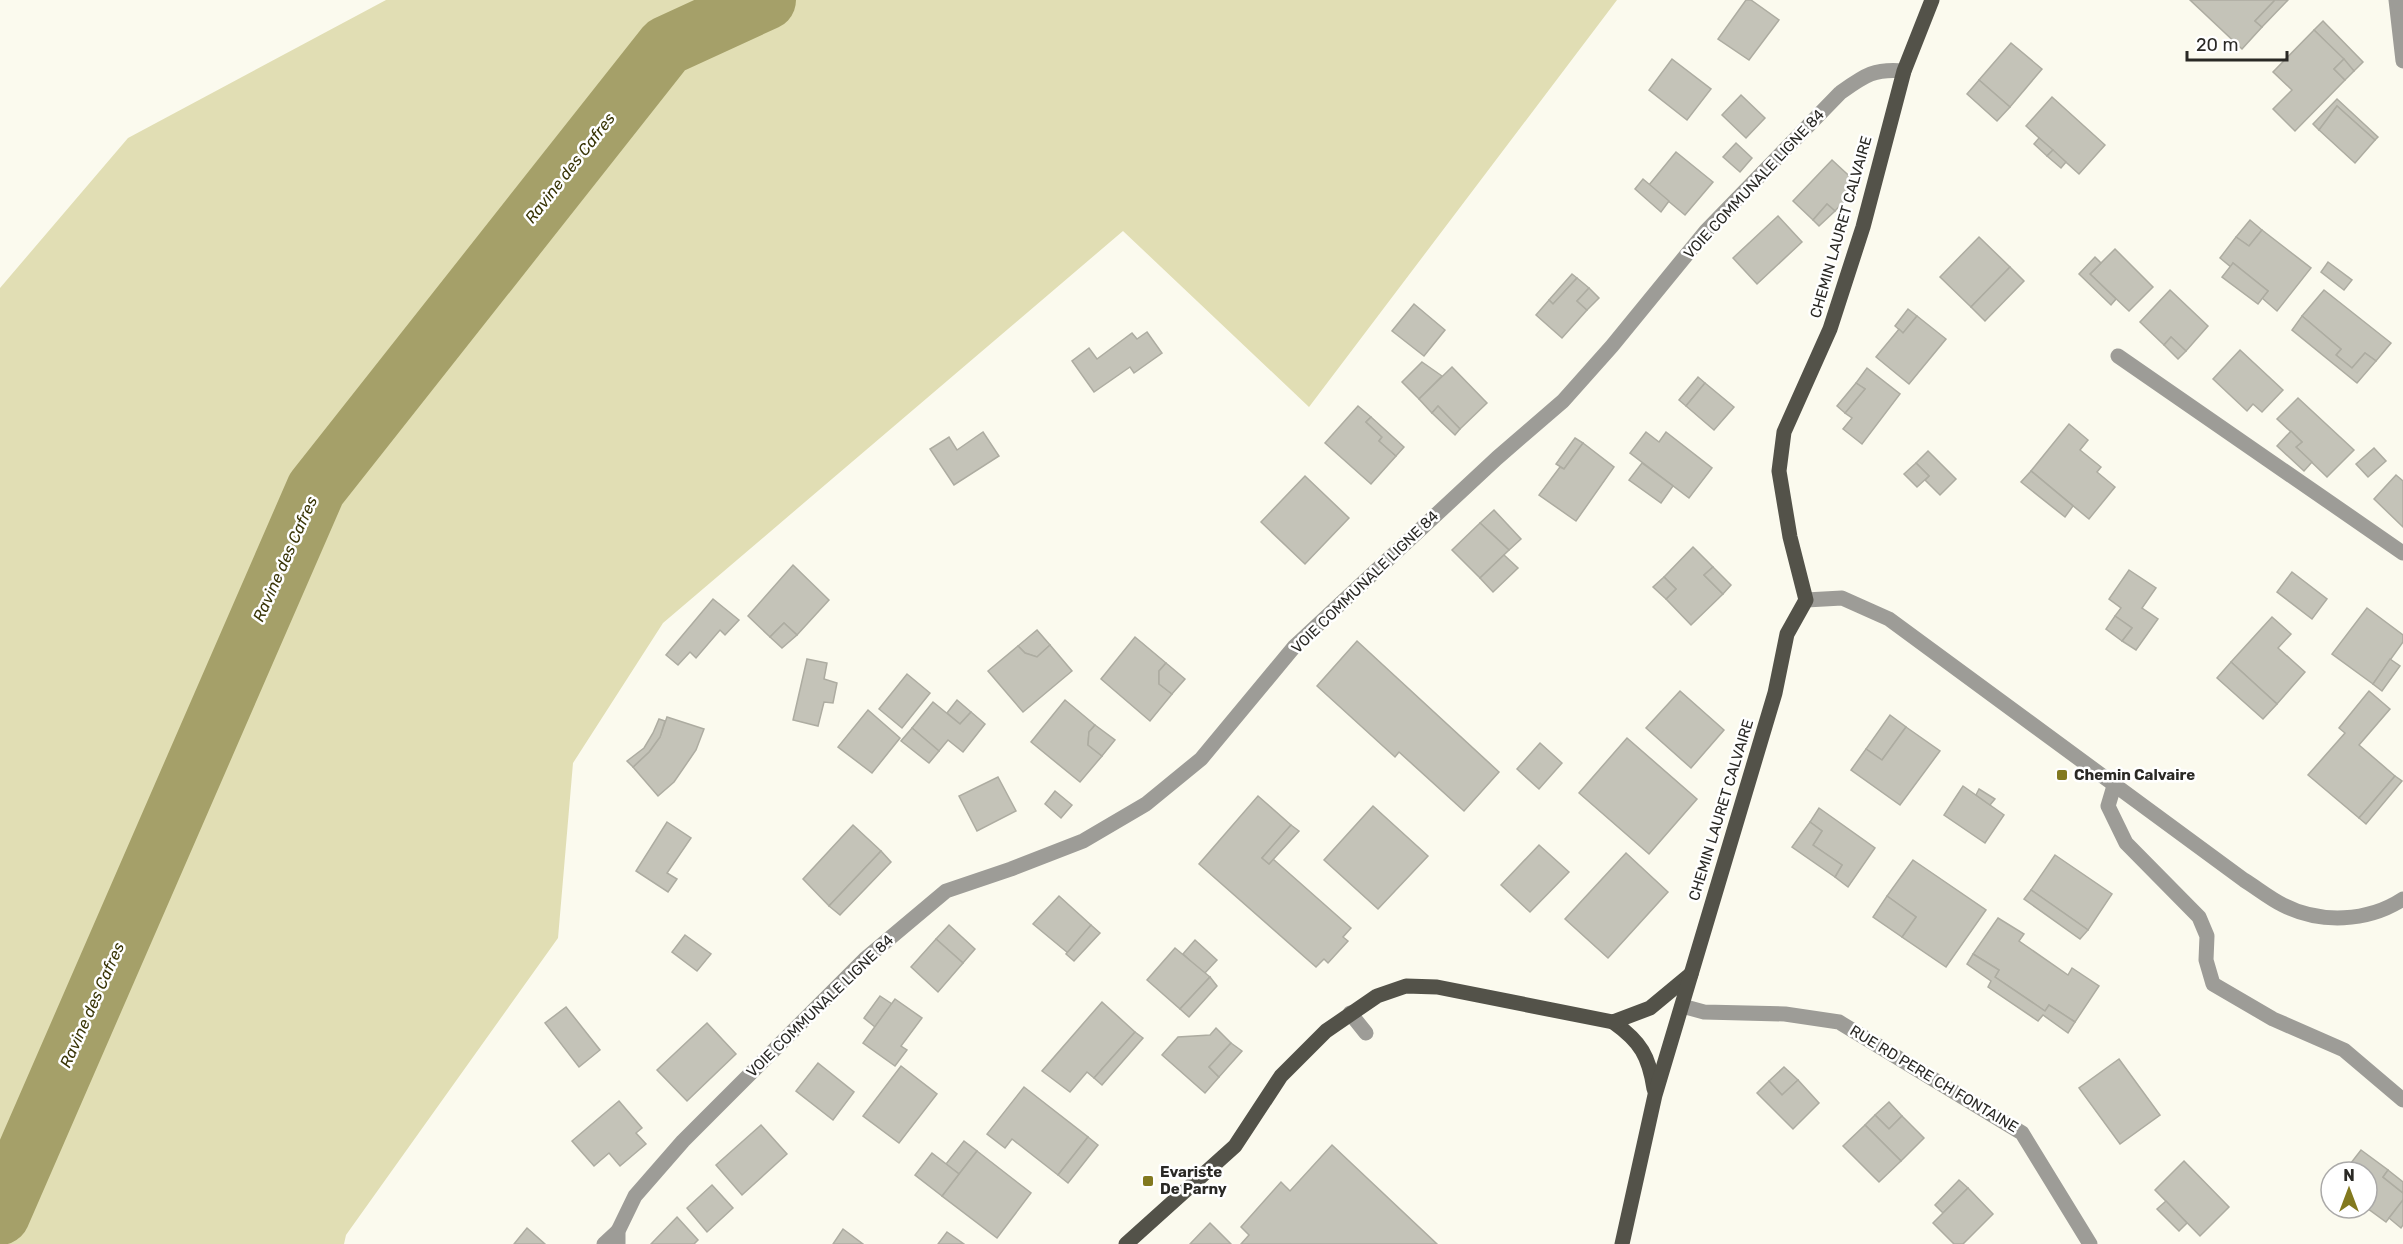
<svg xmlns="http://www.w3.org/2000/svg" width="2403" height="1244" font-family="Rubik,sans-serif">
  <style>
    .green { fill: #e1deb4 }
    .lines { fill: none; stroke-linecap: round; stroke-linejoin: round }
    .river { stroke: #a5a069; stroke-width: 60 }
    .building { fill: #c4c3b8; stroke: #adaca1; stroke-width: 1.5 }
    .minor { stroke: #9d9c97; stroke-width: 15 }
    .major { stroke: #535249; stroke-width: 15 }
    .poi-dot { fill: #82791f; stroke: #fff; stroke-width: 2 }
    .labels { text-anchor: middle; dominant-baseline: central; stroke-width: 5; stroke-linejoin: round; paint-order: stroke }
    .street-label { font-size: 15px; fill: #2a2925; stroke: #fff }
    .poi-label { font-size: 15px; font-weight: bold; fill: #2a2925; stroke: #fff; text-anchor: start }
    .water-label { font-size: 16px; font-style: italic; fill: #393506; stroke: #fff }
  </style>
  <rect width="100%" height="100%" fill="#fbfaee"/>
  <path class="green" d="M386 0H1617L1309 407 1123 231 663 623 573 763 558 938 346 1235 344 1244H0V288L128 138Z"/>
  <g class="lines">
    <path class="river" d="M0 1215 316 489 666 46 766 0"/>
  </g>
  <g class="building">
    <path d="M1746 0H1751L1779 20 1749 60 1718 39Z"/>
    <path d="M2190 0H2275L2255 21 2262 27 2242 49Z"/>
    <path d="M2275 0H2288L2262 27 2255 21Z"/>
    <path d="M2323 21 2363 62 2354 71 2314 30Z"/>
    <path d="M2314 30 2344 59 2334 69 2345 80 2295 131 2273 109 2292 90 2273 72Z"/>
    <path d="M2011 43 2042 69 2010 107 1979 80Z"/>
    <path d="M1672 59 1711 89 1687 120 1649 90Z"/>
    <path d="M2344 59 2354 71 2345 80 2334 69Z"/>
    <path d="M1979 80 2010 107 1997 121 1967 94Z"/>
    <path d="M1741 95 1765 118 1746 138 1722 115Z"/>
    <path d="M2052 97 2105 145 2079 174 2026 126Z"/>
    <path d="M2337 99 2378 137 2375 140 2337 106 2319 130 2313 124Z"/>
    <path d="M2337 106 2375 140 2355 163 2319 130Z"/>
    <path d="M2039 138 2053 150 2047 156 2034 144Z"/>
    <path d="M1736 143 1752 158 1740 172 1723 157Z"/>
    <path d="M2053 150 2066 162 2061 168 2047 156Z"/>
    <path d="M1676 152 1713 182 1685 215 1649 185Z"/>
    <path d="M1832 160 1859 185 1835 211 1827 204 1813 220 1793 201Z"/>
    <path d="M1643 179 1669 201 1661 212 1635 189Z"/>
    <path d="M1827 204 1835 211 1819 226 1813 220Z"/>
    <path d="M1778 216 1802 242 1757 284 1733 258Z"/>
    <path d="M2250 220 2262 230 2249 246 2236 237Z"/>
    <path d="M2262 230 2311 268 2277 311 2262 298 2268 291 2233 263 2231 267 2220 258 2236 237 2249 246Z"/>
    <path d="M1979 237 2010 267 1971 307 1940 277Z"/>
    <path d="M2115 249 2153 287 2129 311 2090 274Z"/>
    <path d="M2095 257 2101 263 2090 274 2116 299 2111 305 2079 274Z"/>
    <path d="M2328 262 2352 280 2344 290 2321 272Z"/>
    <path d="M2233 263 2268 291 2258 304 2222 277Z"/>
    <path d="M2010 267 2024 281 1985 321 1971 307Z"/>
    <path d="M1572 274 1577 278 1553 304 1549 300Z"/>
    <path d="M1577 278 1589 288 1577 301 1587 310 1562 338 1536 315 1549 300 1553 304Z"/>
    <path d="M1589 288 1599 298 1587 310 1577 301Z"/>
    <path d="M2170 290 2208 326 2186 351 2171 337 2164 345 2140 322Z"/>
    <path d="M2324 290 2391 343 2376 361 2365 353 2352 368 2336 355 2341 349 2302 316Z"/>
    <path d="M1414 304 1445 330 1424 356 1392 331Z"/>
    <path d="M1908 309 1917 316 1903 333 1895 326Z"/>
    <path d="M1917 316 1946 339 1909 384 1876 357 1899 329 1903 333Z"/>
    <path d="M2302 316 2341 349 2336 355 2352 368 2365 353 2376 361 2357 383 2292 330Z"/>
    <path d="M1147 332 1162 353 1134 373 1130 367 1094 392 1072 361 1089 348 1097 359 1132 333 1137 339Z"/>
    <path d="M2171 337 2186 351 2178 359 2164 345Z"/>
    <path d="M2240 350 2283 390 2262 412 2253 404 2247 411 2213 379Z"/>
    <path d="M1422 362 1442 376 1419 399 1402 382Z"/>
    <path d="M1452 367 1487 403 1460 429 1438 406 1432 413 1419 399Z"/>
    <path d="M1867 368 1900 394 1862 444 1843 429 1852 418 1845 413 1865 389 1856 383Z"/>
    <path d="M1698 377 1705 383 1686 406 1679 400Z"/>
    <path d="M1705 383 1734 407 1714 430 1686 406Z"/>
    <path d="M1856 383 1865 389 1845 413 1837 406Z"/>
    <path d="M2298 398 2354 450 2327 477 2296 447 2302 442 2277 419Z"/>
    <path d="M1358 406 1371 417 1366 422 1382 437 1379 441 1396 456 1371 484 1325 443Z"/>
    <path d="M1438 406 1460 429 1455 435 1432 413Z"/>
    <path d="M1371 417 1404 447 1396 456 1379 441 1382 437 1366 422Z"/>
    <path d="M2069 424 2088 440 2080 450 2101 467 2097 472 2115 487 2089 519 2031 471Z"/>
    <path d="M2291 431 2302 442 2296 447 2312 462 2304 471 2277 446Z"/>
    <path d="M983 432 999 456 954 485 930 449 949 437 957 450Z"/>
    <path d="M1646 432 1659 442 1666 432 1712 468 1689 498 1630 453Z"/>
    <path d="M1575 438 1583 443 1564 469 1556 464Z"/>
    <path d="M1583 443 1614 467 1576 521 1539 495 1560 467 1564 469Z"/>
    <path d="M2374 448 2386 461 2368 477 2356 464Z"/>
    <path d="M1928 451 1956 479 1940 495 1925 480 1929 476 1916 463Z"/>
    <path d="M1642 463 1673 486 1661 503 1629 480Z"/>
    <path d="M1916 463 1929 476 1917 487 1904 474Z"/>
    <path d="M2031 471 2073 506 2065 517 2021 482Z"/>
    <path d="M2396 475 2403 481V527L2374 499Z"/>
    <path d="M1305 476 1349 518 1305 564 1261 522Z"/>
    <path d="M1494 510 1521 539 1509 550 1480 523Z"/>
    <path d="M1480 523 1509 550 1480 578 1452 550Z"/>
    <path d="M1693 547 1713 567 1704 575 1723 594 1691 625 1666 599 1676 589 1664 577Z"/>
    <path d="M1504 555 1518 568 1493 592 1480 578Z"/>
    <path d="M793 565 829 600 797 635 784 623 770 637 748 616Z"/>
    <path d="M1713 567 1731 585 1723 594 1704 575Z"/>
    <path d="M2129 570 2156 588 2142 608 2158 619 2136 650 2122 641 2132 628 2115 616 2121 608 2109 599Z"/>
    <path d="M2292 572 2327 599 2312 619 2277 592Z"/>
    <path d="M1664 577 1676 589 1666 599 1653 587Z"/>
    <path d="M713 599 739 620 725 635 720 630 696 658 690 652 678 665 666 655Z"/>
    <path d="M2367 608 2403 635V642L2373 684 2332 654Z"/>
    <path d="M2115 616 2132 628 2122 641 2106 629Z"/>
    <path d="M2272 617 2291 634 2278 648 2305 672 2277 704 2231 662Z"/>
    <path d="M784 623 797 635 782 648 770 637Z"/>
    <path d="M1037 630 1050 645 1037 657 1025 653 1018 646Z"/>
    <path d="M1135 637 1166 663 1159 671V684L1172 694 1150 721 1101 679Z"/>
    <path d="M1357 641 1499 772 1464 811 1399 752 1395 757 1317 686Z"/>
    <path d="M1050 645 1072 671 1023 712 988 671 1018 646 1025 653 1037 657Z"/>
    <path d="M807 659 827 663 824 679 837 683 833 703 824 702 818 726 793 720Z"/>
    <path d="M2390 659 2400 666 2382 691 2373 684Z"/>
    <path d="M2231 662 2277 704 2263 719 2217 678Z"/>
    <path d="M1166 663 1185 679 1172 694 1159 684V671Z"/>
    <path d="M907 674 930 693 902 728 879 709Z"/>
    <path d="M1680 691 1724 730 1691 768 1646 728Z"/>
    <path d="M2369 691 2390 709 2359 745 2395 776 2359 818 2308 775 2345 733 2339 728Z"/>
    <path d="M957 700 971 712 960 724 947 713Z"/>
    <path d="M1065 700 1095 725 1089 732 1088 745 1102 756 1080 782 1031 742Z"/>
    <path d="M933 702 960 724 971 712 985 724 963 752 948 740 939 751 912 728Z"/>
    <path d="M868 710 900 738 872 773 838 747Z"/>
    <path d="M1890 715 1906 727 1882 760 1866 749Z"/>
    <path d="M667 717 704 729 696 750 674 782 658 796 633 767 649 752 660 737Z"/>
    <path d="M659 719 665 721 660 737 649 752 633 767 627 761 644 748 653 733Z"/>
    <path d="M1095 725 1115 740 1102 756 1088 745 1089 732Z"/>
    <path d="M1906 727 1940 751 1900 805 1851 770 1866 749 1882 760Z"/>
    <path d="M912 728 939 751 929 763 901 741Z"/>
    <path d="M1627 738 1697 799 1649 854 1579 793Z"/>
    <path d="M1540 743 1562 763 1539 789 1517 769Z"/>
    <path d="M2395 776 2402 781 2366 824 2359 818Z"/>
    <path d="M998 777 1016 811 977 831 959 796Z"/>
    <path d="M1963 786 2004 815 1985 843 1944 815Z"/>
    <path d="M1979 789 1995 799 1990 805 1976 795Z"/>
    <path d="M1055 791 1072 805 1061 818 1045 804Z"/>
    <path d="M1258 796 1291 825 1262 858 1269 864 1273 859 1351 928 1343 937 1348 941 1328 963 1324 959 1316 967 1199 864Z"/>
    <path d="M1373 806 1428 856 1378 909 1324 860Z"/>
    <path d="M1819 808 1875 848 1848 887 1835 877 1842 865 1813 845 1822 831 1810 822Z"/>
    <path d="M667 822 691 838 667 873 677 879 668 892 636 871Z"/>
    <path d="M1810 822 1822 831 1813 845 1842 865 1835 877 1792 847Z"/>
    <path d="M853 825 881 851 829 906 803 879Z"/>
    <path d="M1291 825 1299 831 1269 864 1262 858Z"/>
    <path d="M1539 845 1569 872 1530 912 1501 885Z"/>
    <path d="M881 851 891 862 840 915 829 906Z"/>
    <path d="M1626 853 1668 892 1608 958 1565 919Z"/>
    <path d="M2055 855 2112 894 2088 930 2031 890Z"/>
    <path d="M1913 860 1986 910 1946 967 1902 937 1916 917 1887 896Z"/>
    <path d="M2031 890 2088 930 2080 939 2024 899Z"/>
    <path d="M1059 896 1091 925 1068 953 1033 924Z"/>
    <path d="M1887 896 1916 917 1902 937 1873 917Z"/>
    <path d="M1998 918 2024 934 2019 941 2068 975 2072 968 2099 986 2075 1022 2049 1005 2045 1011 1995 977 1999 970 1973 954Z"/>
    <path d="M949 925 975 949 963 963 936 939Z"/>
    <path d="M1091 925 1100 933 1074 961 1066 954Z"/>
    <path d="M685 935 711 954 697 971 672 952Z"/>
    <path d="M936 939 963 963 938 992 911 967Z"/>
    <path d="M1195 940 1217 960 1204 974 1183 954Z"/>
    <path d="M1175 948 1210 977 1180 1009 1147 980Z"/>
    <path d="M1973 954 1999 970 1995 977 2045 1011 2049 1005 2075 1022 2068 1033 2043 1015 2038 1021 1988 987 1991 981 1967 964Z"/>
    <path d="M1210 977 1217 986 1189 1017 1180 1009Z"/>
    <path d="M880 996 892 1004 875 1027 864 1018Z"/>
    <path d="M895 999 922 1018 901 1046 907 1050 895 1066 863 1043Z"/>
    <path d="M1102 1002 1135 1032 1094 1078 1087 1072 1070 1092 1042 1071Z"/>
    <path d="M566 1007 600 1050 579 1067 545 1023Z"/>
    <path d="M707 1023 736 1054 687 1101 657 1070Z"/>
    <path d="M1216 1028 1231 1043 1209 1067 1219 1077 1205 1093 1162 1055 1178 1037 1210 1035Z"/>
    <path d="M1135 1032 1143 1038 1102 1085 1094 1078Z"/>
    <path d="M1231 1043 1242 1051 1219 1077 1209 1067Z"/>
    <path d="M2119 1059 2160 1115 2120 1144 2079 1088Z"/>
    <path d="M818 1063 854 1092 833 1120 796 1091Z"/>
    <path d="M901 1066 937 1094 899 1143 863 1116Z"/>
    <path d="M1784 1067 1798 1080 1782 1095 1769 1081Z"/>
    <path d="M1798 1080 1819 1103 1793 1129 1757 1093 1769 1081 1782 1095Z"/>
    <path d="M1024 1087 1088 1137 1058 1175 1012 1139 1005 1148 987 1134Z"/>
    <path d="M619 1101 642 1128 636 1133 646 1144 620 1166 609 1153 594 1166 572 1141Z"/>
    <path d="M1889 1102 1902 1116 1889 1129 1875 1115Z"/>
    <path d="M1875 1115 1889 1129 1902 1116 1924 1138 1901 1161 1865 1125Z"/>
    <path d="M761 1125 787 1154 742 1195 716 1165Z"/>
    <path d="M1865 1125 1901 1161 1879 1182 1843 1146Z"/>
    <path d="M1088 1137 1098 1145 1068 1183 1058 1175Z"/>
    <path d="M964 1141 977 1151 959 1174 946 1164Z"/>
    <path d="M1332 1145 1437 1244H1241L1249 1235 1241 1227 1281 1182 1290 1191Z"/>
    <path d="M2361 1150 2388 1170 2383 1177 2403 1193V1200L2386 1222 2367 1208V1172H2344Z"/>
    <path d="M977 1151 1031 1193 997 1238 942 1196Z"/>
    <path d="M932 1153 959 1174 942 1196 915 1175Z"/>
    <path d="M2184 1161 2229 1207 2200 1236 2155 1190Z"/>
    <path d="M2388 1170 2403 1182V1193L2383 1177Z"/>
    <path d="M1959 1180 1968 1188 1943 1213 1935 1205Z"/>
    <path d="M712 1185 733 1208 707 1232 687 1208Z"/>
    <path d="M1968 1188 1993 1214 1963 1244H1954L1933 1223Z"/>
    <path d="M2403 1200V1225L2401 1228 2389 1218Z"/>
    <path d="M2166 1201 2187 1223 2179 1231 2157 1209Z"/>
    <path d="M677 1217 698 1240 694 1244H651Z"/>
    <path d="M1210 1223 1231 1244H1190Z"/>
    <path d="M527 1228 545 1244H514Z"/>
    <path d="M843 1229 863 1244H833Z"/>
    <path d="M947 1232 964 1244H938Z"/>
  </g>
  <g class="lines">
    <g class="minor">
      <path d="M2396 0 2403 61"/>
      <path d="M2118 356 2403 553"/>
      <path d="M1806 600 1842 598 1889 619 2244 880C2257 888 2269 898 2283 905 2320 924 2368 922 2403 899"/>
      <path d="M2114 786 2108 806 2126 843 2199 917 2207 936 2206 960 2213 984 2273 1019 2344 1050 2403 1100"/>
      <path d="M1682 1006 1704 1012 1785 1014 1839 1022 2022 1133 2090 1244"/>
      <path d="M1350 1013 1366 1033"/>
      <path d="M604 1244 618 1231"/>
      <path d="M618 1244V1231L635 1196 683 1141 865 959 946 891 1011 869 1083 841 1146 804 1201 759 1294 647 1497 458 1563 401 1612 346 1706 231 1840 93C1864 76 1874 68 1904 71"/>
    </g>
    <g class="major">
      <path d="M1613 1022C1641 1042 1649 1056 1654 1089"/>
      <path d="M1126 1244 1235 1146 1281 1076 1326 1031 1377 996 1406 986 1437 987 1613 1022 1650 1008 1691 974"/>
      <path d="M1622 1244 1655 1095 1775 693 1787 634 1806 600 1790 537 1779 471 1784 432 1830 329 1863 227 1904 71 1932 0"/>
    </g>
  </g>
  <g class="poi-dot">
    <rect x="2056" y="769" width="12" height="12" rx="3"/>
    <rect x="1142" y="1175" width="12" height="12" rx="3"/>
  </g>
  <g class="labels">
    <g class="street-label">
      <text transform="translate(1754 184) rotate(-47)">VOIE COMMUNALE LIGNE 84</text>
      <text transform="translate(1841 227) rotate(-74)">CHEMIN LAURET CALVAIRE</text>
      <text transform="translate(1365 582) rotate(-44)">VOIE COMMUNALE LIGNE 84</text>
      <text transform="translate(1721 810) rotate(-73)">CHEMIN LAURET CALVAIRE</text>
      <text transform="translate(820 1006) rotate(-44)">VOIE COMMUNALE LIGNE 84</text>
      <text transform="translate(1934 1079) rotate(31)">RUE RD PERE CH FONTAINE</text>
    </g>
    <g class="poi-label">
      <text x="2074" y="775">Chemin Calvaire</text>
      <text x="1160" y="1172">Evariste<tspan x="1160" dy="17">De Parny</tspan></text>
    </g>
    <g class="water-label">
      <text transform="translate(570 168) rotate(-52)">Ravine des Cafres</text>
      <text transform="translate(285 559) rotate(-66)">Ravine des Cafres</text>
      <text transform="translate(92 1005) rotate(-66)">Ravine des Cafres</text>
    </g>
  </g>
  <g transform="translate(2349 1190)"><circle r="28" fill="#ffffff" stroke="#aaa9a8" stroke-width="1.5"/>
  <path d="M0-4.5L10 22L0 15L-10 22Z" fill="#82791f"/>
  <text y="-9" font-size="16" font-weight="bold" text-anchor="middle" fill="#2a2925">N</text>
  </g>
  <path d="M2187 51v9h100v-9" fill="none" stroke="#2a2925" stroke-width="3"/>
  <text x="2196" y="51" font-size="18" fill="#2a2925" stroke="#ffffff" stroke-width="4.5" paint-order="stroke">20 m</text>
</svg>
